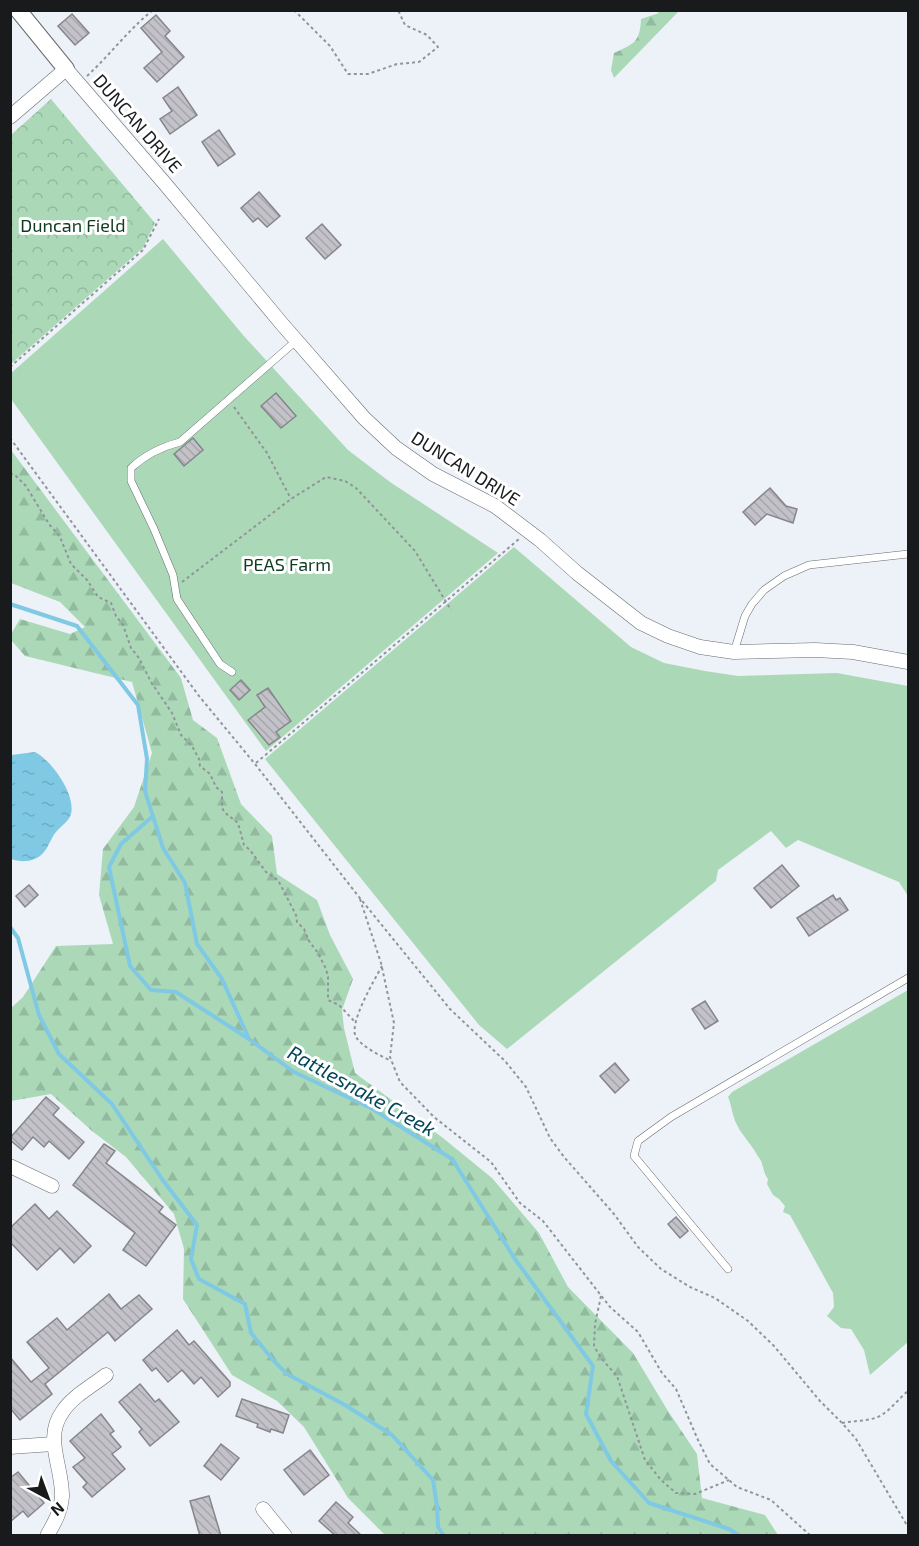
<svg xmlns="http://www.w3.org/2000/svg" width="919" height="1546" font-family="'Exo 2',sans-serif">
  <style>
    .green { fill: #abd9b8 }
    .forest { fill: url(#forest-firs) }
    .park { fill: url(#park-crowns) }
    .water { fill: url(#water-ripples) }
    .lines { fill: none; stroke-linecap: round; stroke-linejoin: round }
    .stream { stroke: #7fc9e4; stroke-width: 4 }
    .building { fill: url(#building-back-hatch); stroke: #86858b; stroke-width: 1.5 }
    .service-casing { stroke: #676b70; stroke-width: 8 }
    .minor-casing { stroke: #676b70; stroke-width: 15 }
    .tertiary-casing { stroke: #676b70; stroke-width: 18 }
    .path { stroke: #919499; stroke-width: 2; stroke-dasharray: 3 3; stroke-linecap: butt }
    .service { stroke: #fff; stroke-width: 7 }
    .minor { stroke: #fff; stroke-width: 14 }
    .tertiary { stroke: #fff; stroke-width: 16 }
    .labels { text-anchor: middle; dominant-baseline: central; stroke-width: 6; stroke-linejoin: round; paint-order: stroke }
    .street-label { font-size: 18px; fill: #181a1c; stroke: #fff }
    .park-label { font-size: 18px; fill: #0e3b20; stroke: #fff }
    .water-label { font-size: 20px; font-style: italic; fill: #004457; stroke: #fff }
  </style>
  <defs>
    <pattern id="forest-firs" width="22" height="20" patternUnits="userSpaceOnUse" patternTransform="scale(1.5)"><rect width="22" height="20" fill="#abd9b8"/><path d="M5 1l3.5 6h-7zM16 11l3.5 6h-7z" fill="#92ba9e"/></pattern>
    <pattern id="park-crowns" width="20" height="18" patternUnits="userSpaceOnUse" patternTransform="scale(1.5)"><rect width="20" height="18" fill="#abd9b8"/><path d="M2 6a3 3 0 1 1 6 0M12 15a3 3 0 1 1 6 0" fill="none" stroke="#92ba9e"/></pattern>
    <pattern id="water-ripples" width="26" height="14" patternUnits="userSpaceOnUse" patternTransform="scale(1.5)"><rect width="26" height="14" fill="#7fc9e4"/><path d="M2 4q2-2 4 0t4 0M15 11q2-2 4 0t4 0" fill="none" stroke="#6dacc3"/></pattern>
    <pattern id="building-back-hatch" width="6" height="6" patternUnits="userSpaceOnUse" patternTransform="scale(1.5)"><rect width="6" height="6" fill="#c3c2c8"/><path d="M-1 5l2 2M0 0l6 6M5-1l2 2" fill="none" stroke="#a7a6ab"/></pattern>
  </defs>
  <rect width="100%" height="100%" fill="#edf2f8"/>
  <g class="green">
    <path d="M163 239 243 335 348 450 390 482 498 553 266 751 11 399 10 374Z"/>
    <path d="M514 547 631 647 664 663 705 671 738 676 837 673 908 686V896L899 882 798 840 786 848 771 831 718 870 716 881 507 1049 479 1025 265 759Z"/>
    <path d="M908 990V1342L870 1375 864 1350 851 1329 841 1328 827 1316 834 1307 833 1293 790 1215 783 1212 785 1206 779 1199 773 1195 767 1184 768 1179C763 1172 764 1168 761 1161 761 1160 756 1154 756 1153 750 1143 742 1135 737 1125 732 1116 732 1106 728 1097L732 1092Z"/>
  </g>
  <g class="forest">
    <path d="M656 11H679L614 78 611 70 614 53C633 44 640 43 641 19L659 13Z"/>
    <path d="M11 450 181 678 193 720 217 738 241 804 272 836 277 874 317 900 330 935 353 979 342 1010 344 1028 355 1073 443 1138 492 1178 539 1233 568 1287 633 1353 668 1411 697 1454 702 1498 765 1515 778 1535H385L348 1498 304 1427 277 1401 232 1375 183 1299 184 1249 174 1214 126 1157 92 1131 51 1094 11 1101V1008L23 997 56 946 113 944 99 895 103 849 134 807 152 753 132 682 25 656 11 640V634L20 619 70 634 85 627 60 602 11 583Z"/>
  </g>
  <path class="park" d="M51 99 155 223 143 248 11 364V135Z"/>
  <path class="water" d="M35 752C51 760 76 794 71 814 69 821 61 826 56 832 51 838 49 846 44 852 36 862 22 863 11 859V755Z"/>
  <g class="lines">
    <g class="stream">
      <path d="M10 604 77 626 138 705 147 759 145 791 163 848 185 883 197 944 222 979 249 1039 294 1072 371 1108 452 1159 515 1259 593 1366 586 1414 611 1461 649 1503 729 1529 740 1536"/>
      <path d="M153 816 121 844 109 867 130 966 151 990 176 992 249 1039"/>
      <path d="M10 927 18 938 39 1015 59 1054 112 1104 162 1179 197 1225 191 1259 199 1279 245 1304 251 1333 273 1360 287 1374 345 1405 392 1435 433 1480 437 1506 438 1527 444 1536"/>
    </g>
  </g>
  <g class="building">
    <path d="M72 14 89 33 75 45 58 26Z"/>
    <path d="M156 15 170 31 165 36 184 57 157 82 144 68 162 52 141 28Z"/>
    <path d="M178 87 197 115 170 134 160 119 172 111 163 98Z"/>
    <path d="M219 130 235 154 218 166 202 142Z"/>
    <path d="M259 192 280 216 267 227 258 218 253 222 241 208Z"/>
    <path d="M322 224 341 245 325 259 306 238Z"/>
    <path d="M276 393 296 416 281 428 261 406Z"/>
    <path d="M193 438 203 450 184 466 174 454Z"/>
    <path d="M770 488 786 506 797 509 793 523 767 514 755 525 743 512Z"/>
    <path d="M241 680 250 690 239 700 230 690Z"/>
    <path d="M268 688 291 721 276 732 280 737 269 745 248 720 265 707 257 695Z"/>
    <path d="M782 865 799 886 771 908 754 888Z"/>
    <path d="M29 885 38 895 25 907 16 896Z"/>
    <path d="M833 895 836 900 840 898 848 910 809 936 797 918Z"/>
    <path d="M705 1001 718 1021 705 1029 692 1009Z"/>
    <path d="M615 1063 629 1080 615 1093 600 1076Z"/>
    <path d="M46 1097 59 1108 53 1115 84 1142 69 1159 49 1141 44 1147 33 1137 22 1150 10 1140V1138Z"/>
    <path d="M104 1144 115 1151 106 1163 163 1207 159 1212 176 1225 146 1266 123 1250 135 1233 73 1185Z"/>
    <path d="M35 1204 49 1219 57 1211 91 1246 74 1263 60 1248 37 1270 10 1242V1228Z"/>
    <path d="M676 1217 688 1231 680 1238 668 1224Z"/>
    <path d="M109 1294 121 1309 139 1295 152 1309 115 1341 108 1332 73 1361 45 1384 52 1394 20 1420 10 1408V1357L31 1382 49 1368 27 1342 57 1318 67 1330Z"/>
    <path d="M177 1330 189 1345 194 1341 230 1382V1386L218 1397 201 1377 194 1384 182 1370 168 1382 156 1368 152 1371 143 1360Z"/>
    <path d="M140 1384 155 1402 159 1399 179 1422 150 1446 139 1432 142 1429 119 1402Z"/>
    <path d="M242 1399 289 1415 283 1433 271 1429 270 1432 257 1427 258 1424 236 1416Z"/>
    <path d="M101 1414 114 1431 110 1434 121 1447 112 1454 125 1469 92 1497 83 1487 87 1483 73 1467 85 1458 70 1441Z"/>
    <path d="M221 1444 239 1458 221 1480 204 1466Z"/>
    <path d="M310 1450 329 1475 304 1495 284 1470Z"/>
    <path d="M18 1472 44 1503 28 1517 23 1511 10 1522V1478Z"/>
    <path d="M209 1496 221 1536H200L190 1501Z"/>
    <path d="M336 1502 353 1517 348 1523 362 1536H336L319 1521Z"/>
  </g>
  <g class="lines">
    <g class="service-casing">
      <g id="service">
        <path d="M734 652 745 616 752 604 764 590 784 576 809 565 908 554"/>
        <path d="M232 672 220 664 177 599 173 575 154 529 131 481V468C146 454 161 447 180 442L297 340"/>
        <path d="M728 1269 634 1156 638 1141 671 1117 908 978"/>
      </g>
    </g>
    <g class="minor-casing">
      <g id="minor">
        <path d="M10 117 66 69 166 185 282 324 364 418 396 448 433 474 495 506 540 540 577 573 641 623 668 636 700 647 734 652 815 650 853 652 908 662"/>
        <path d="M10 1166 52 1186"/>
        <path d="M10 1447 53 1444"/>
        <path d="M263 1509 285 1536"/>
        <path d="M47 1536C54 1523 61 1512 62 1497 63 1467 43 1438 63 1411 73 1396 92 1386 106 1375"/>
      </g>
    </g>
    <g class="tertiary-casing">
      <path id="tertiary" d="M18 10 66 69"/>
    </g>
    <g class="path">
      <path d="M294 10 330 46 348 74H368L397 64 419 62 438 47 427 35 405 25 398 10"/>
      <path d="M87 76C110 55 128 30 153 10"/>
      <path d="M10 367 143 250 159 219"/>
      <path d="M234 407 267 453 291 499"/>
      <path d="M10 438 199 696 255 764 359 897 450 1009 505 1061 526 1087 550 1138 564 1157 614 1214 638 1247 661 1269 690 1287 715 1298 748 1321 774 1346 820 1401 842 1423 856 1439 908 1527"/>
      <path d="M10 473 16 476 26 486 49 524 60 537 71 564 87 580 98 597 111 603 116 616 123 625 131 648 139 658 151 682 172 713 181 735 192 746 199 759 200 766 210 774 216 787 222 792V807L224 812 238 823 244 845 250 850 266 872 278 880 296 915 297 922 304 929 309 941 318 953 326 969 328 977V1000L339 1005 356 1023"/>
      <path d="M182 582 291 499 326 477 345 481 356 488 415 551 451 610"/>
      <path d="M256 763 519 539"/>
      <path d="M360 899 381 963 394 1023 390 1057 400 1082 434 1117 491 1162 520 1203 543 1221 610 1307 638 1332 662 1373 676 1389 698 1440 710 1464 737 1487 771 1500 811 1536"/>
      <path d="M382 966C375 979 348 1024 356 1037 363 1048 380 1055 391 1061"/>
      <path d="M601 1296 595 1324 594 1346 601 1358 617 1376 645 1460 661 1480 676 1493 695 1494 729 1480"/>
      <path d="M842 1423C853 1421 865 1421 875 1418 888 1414 898 1399 908 1391"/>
    </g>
    <use href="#service" class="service"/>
    <use href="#minor" class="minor"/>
    <use href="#tertiary" class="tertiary"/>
  </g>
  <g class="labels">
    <g class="street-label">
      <text transform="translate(138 123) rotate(49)">DUNCAN DRIVE</text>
      <text transform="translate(466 468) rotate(32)">DUNCAN DRIVE</text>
    </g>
    <g class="park-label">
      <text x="73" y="225">Duncan Field</text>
      <text x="287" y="564">PEAS Farm</text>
    </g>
    <g class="water-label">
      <text transform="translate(362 1090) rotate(29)">Rattlesnake Creek</text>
    </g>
  </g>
  <rect width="919" height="1546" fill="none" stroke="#181a1c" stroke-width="24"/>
  <g transform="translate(48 1498) rotate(139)" stroke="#ffffff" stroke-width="4.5" paint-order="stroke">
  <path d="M0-4.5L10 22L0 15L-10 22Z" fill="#181a1c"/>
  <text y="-9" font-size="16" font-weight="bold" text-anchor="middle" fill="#181a1c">N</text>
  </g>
</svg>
